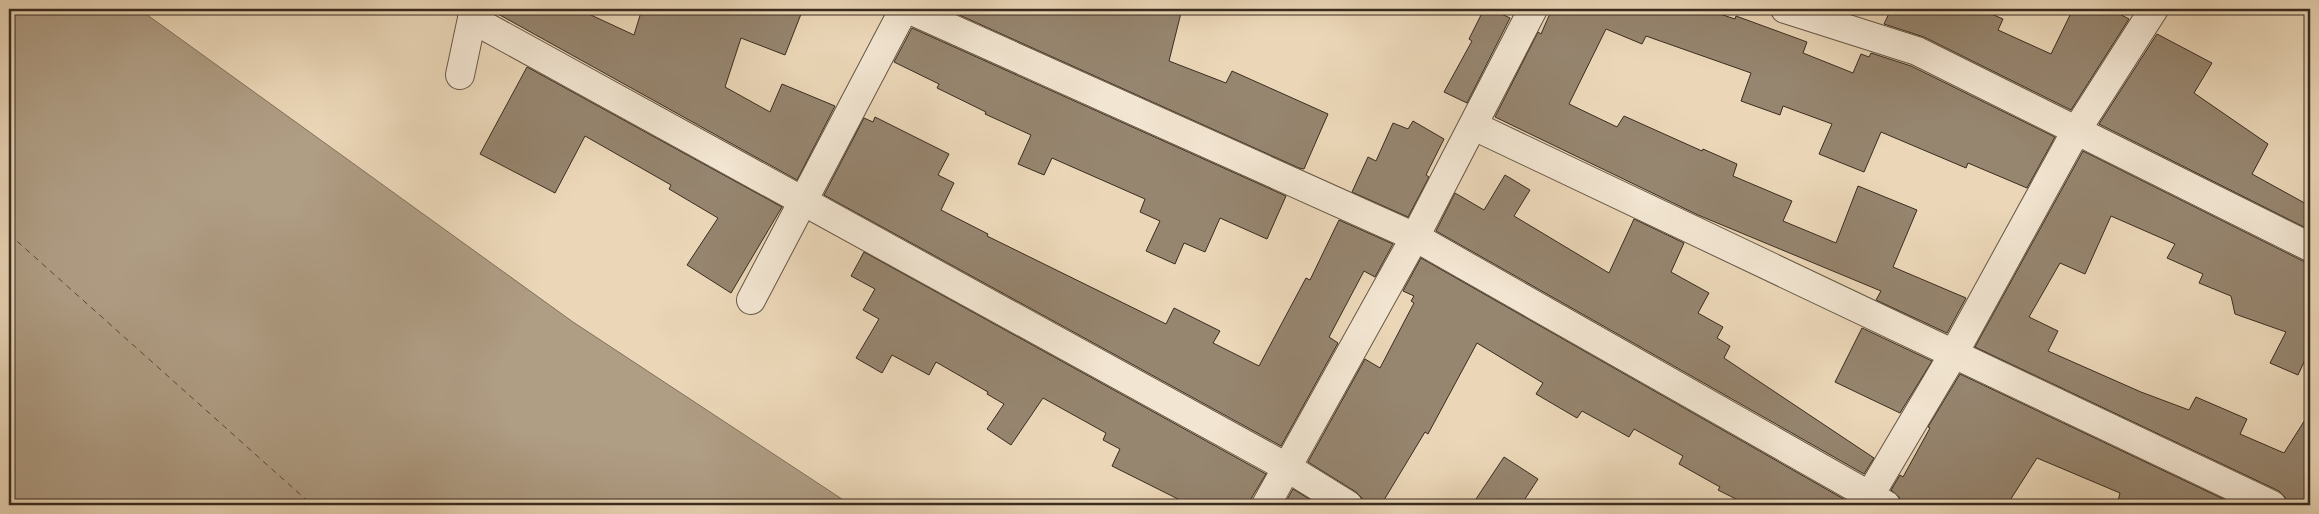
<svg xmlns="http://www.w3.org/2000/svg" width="2319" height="514" font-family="'Old Standard TT',serif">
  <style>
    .water { fill: #af9d84; stroke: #80705c }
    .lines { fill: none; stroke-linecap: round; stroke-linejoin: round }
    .ferry { stroke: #574838; stroke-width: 1; stroke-dasharray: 6 5; stroke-linecap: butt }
    .building { fill: #96856f; stroke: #3a2c1f }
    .minor-casing { stroke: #665745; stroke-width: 30 }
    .minor { stroke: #f2e5d1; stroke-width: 28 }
  </style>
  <rect width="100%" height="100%" fill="#ebd7b8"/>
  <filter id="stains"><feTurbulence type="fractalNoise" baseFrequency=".004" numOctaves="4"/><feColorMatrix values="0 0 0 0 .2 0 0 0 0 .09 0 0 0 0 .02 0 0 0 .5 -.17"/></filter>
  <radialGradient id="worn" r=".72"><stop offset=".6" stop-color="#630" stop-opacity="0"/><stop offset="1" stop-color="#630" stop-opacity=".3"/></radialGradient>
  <path class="water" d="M9 9H139L573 322 851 505H9Z"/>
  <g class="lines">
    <path class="ferry" d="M9 234 312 505"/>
  </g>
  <g class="building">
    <path d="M489 9H578L634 35 642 9H803L785 55 741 38 725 87 770 112 782 84 835 106 797 180Z"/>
    <path d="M946 9H1182L1169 61 1226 83 1232 71 1328 114 1304 169 1299 168Z"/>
    <path d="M1484 9H1491L1510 18 1467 103 1444 92 1472 41 1469 39Z"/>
    <path d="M1552 9H1705L1735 19 1736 16 1807 42 1803 53 1853 73 1861 54 1869 57 1871 53 1911 66 2055 137 2027 188 1968 163 1966 168 1881 132 1864 172 1819 154 1832 124 1783 106 1780 115 1741 101 1751 73 1646 36 1642 44 1606 29 1569 104 1617 127 1624 116 1702 151 1703 149 1737 164 1733 176 1792 201 1783 221 1836 243 1858 186 1917 210 1893 267 1966 298 1947 333 1876 300 1881 291 1698 215 1495 117 1538 32 1541 34Z"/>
    <path d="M1891 9H1980L2003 19 1998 30 2051 54 2073 9H2110L2129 19 2071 110 1924 37 1884 24Z"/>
    <path d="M912 28 1286 196 1267 239 1220 218 1205 252 1184 243 1175 264 1146 251 1160 221 1140 212 1145 199 1052 158 1044 175 1018 164 1031 135 985 114 986 112 937 88 939 84 894 62Z"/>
    <path d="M2157 34 2212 63 2194 93 2268 144 2252 174 2310 206V230L2099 124Z"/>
    <path d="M527 67 782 207 731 293 687 265 718 218 669 189 671 185 585 136 555 193 480 154Z"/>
    <path d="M875 117 949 154 938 175 954 183 941 210 988 234 987 236 1166 324 1174 308 1220 331 1213 343 1259 366 1306 278 1310 280 1339 220 1393 244 1375 277 1364 271 1329 337 1338 343 1281 446 824 195 864 118 873 122Z"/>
    <path d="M1413 121 1444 139 1426 175 1429 177 1408 217 1352 192 1368 157 1376 161 1393 123 1408 129Z"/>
    <path d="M2083 151 2303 261 2310 263V349L2298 375 2270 363 2286 332 2235 314 2231 296 2199 283 2203 274 2167 258 2175 244 2111 216 2085 274 2060 263 2029 317 2058 331 2048 351 2141 392 2189 410 2196 397 2247 419 2240 434 2284 453 2310 412V505H2287L2285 497 2279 491 1975 347Z"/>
    <path d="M1505 175 1530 190 1514 216 1609 273 1634 219 1684 243 1671 272 1709 293 1698 313 1723 327 1717 338 1730 346 1724 358 1874 458 1864 474 1436 231 1455 193 1484 210Z"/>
    <path d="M864 252 1266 474 1252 497 1250 505H1190L1112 466 1120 449 1103 440 1106 433 1043 398 1011 445 987 429 1004 404 987 394 988 392 936 362 929 375 892 355 882 373 856 358 879 319 863 310 875 289 851 276Z"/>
    <path d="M1421 258 1849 502 1848 505H1748L1718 490 1720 487 1679 464 1683 456 1634 429 1629 437 1582 411 1577 418 1536 394 1543 383 1477 343 1428 434 1425 432 1381 505H1364L1362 498 1356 492 1308 462 1365 359 1380 368 1414 303 1411 301 1414 296 1403 291Z"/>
    <path d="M1862 328 1932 361 1900 413 1835 382Z"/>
    <path d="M1960 374 2236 505H2117L2120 493 2037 458 2007 505H1902L1899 497 1891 490 1900 475 1903 477 1930 428 1928 427Z"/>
    <path d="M1504 457 1538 479 1521 505H1472Z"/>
    <path d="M1293 489 1319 505H1284Z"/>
  </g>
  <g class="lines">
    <g class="minor-casing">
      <g id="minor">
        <path d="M908 9 1415 237 1886 505"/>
        <path d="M1785 9 1917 51 2310 247"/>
        <path d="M472 19 1288 468 1348 505"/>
        <path d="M460 75 474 9"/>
        <path d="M1474 126 2272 505"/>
        <path d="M751 300 904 9"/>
        <path d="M1266 505 1415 237 1533 9"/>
        <path d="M1864 505 1953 355 2076 131 2154 9"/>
      </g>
    </g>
    <use href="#minor" class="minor"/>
  </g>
  <rect width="2319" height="514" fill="none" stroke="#ebd7b8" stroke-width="30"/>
  <rect x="10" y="10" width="2299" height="494" fill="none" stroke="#3a2c1f" stroke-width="2.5"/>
  <rect x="15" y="15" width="2289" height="484" fill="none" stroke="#3a2c1f"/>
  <rect width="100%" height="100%" filter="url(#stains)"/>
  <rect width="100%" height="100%" fill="url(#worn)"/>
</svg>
